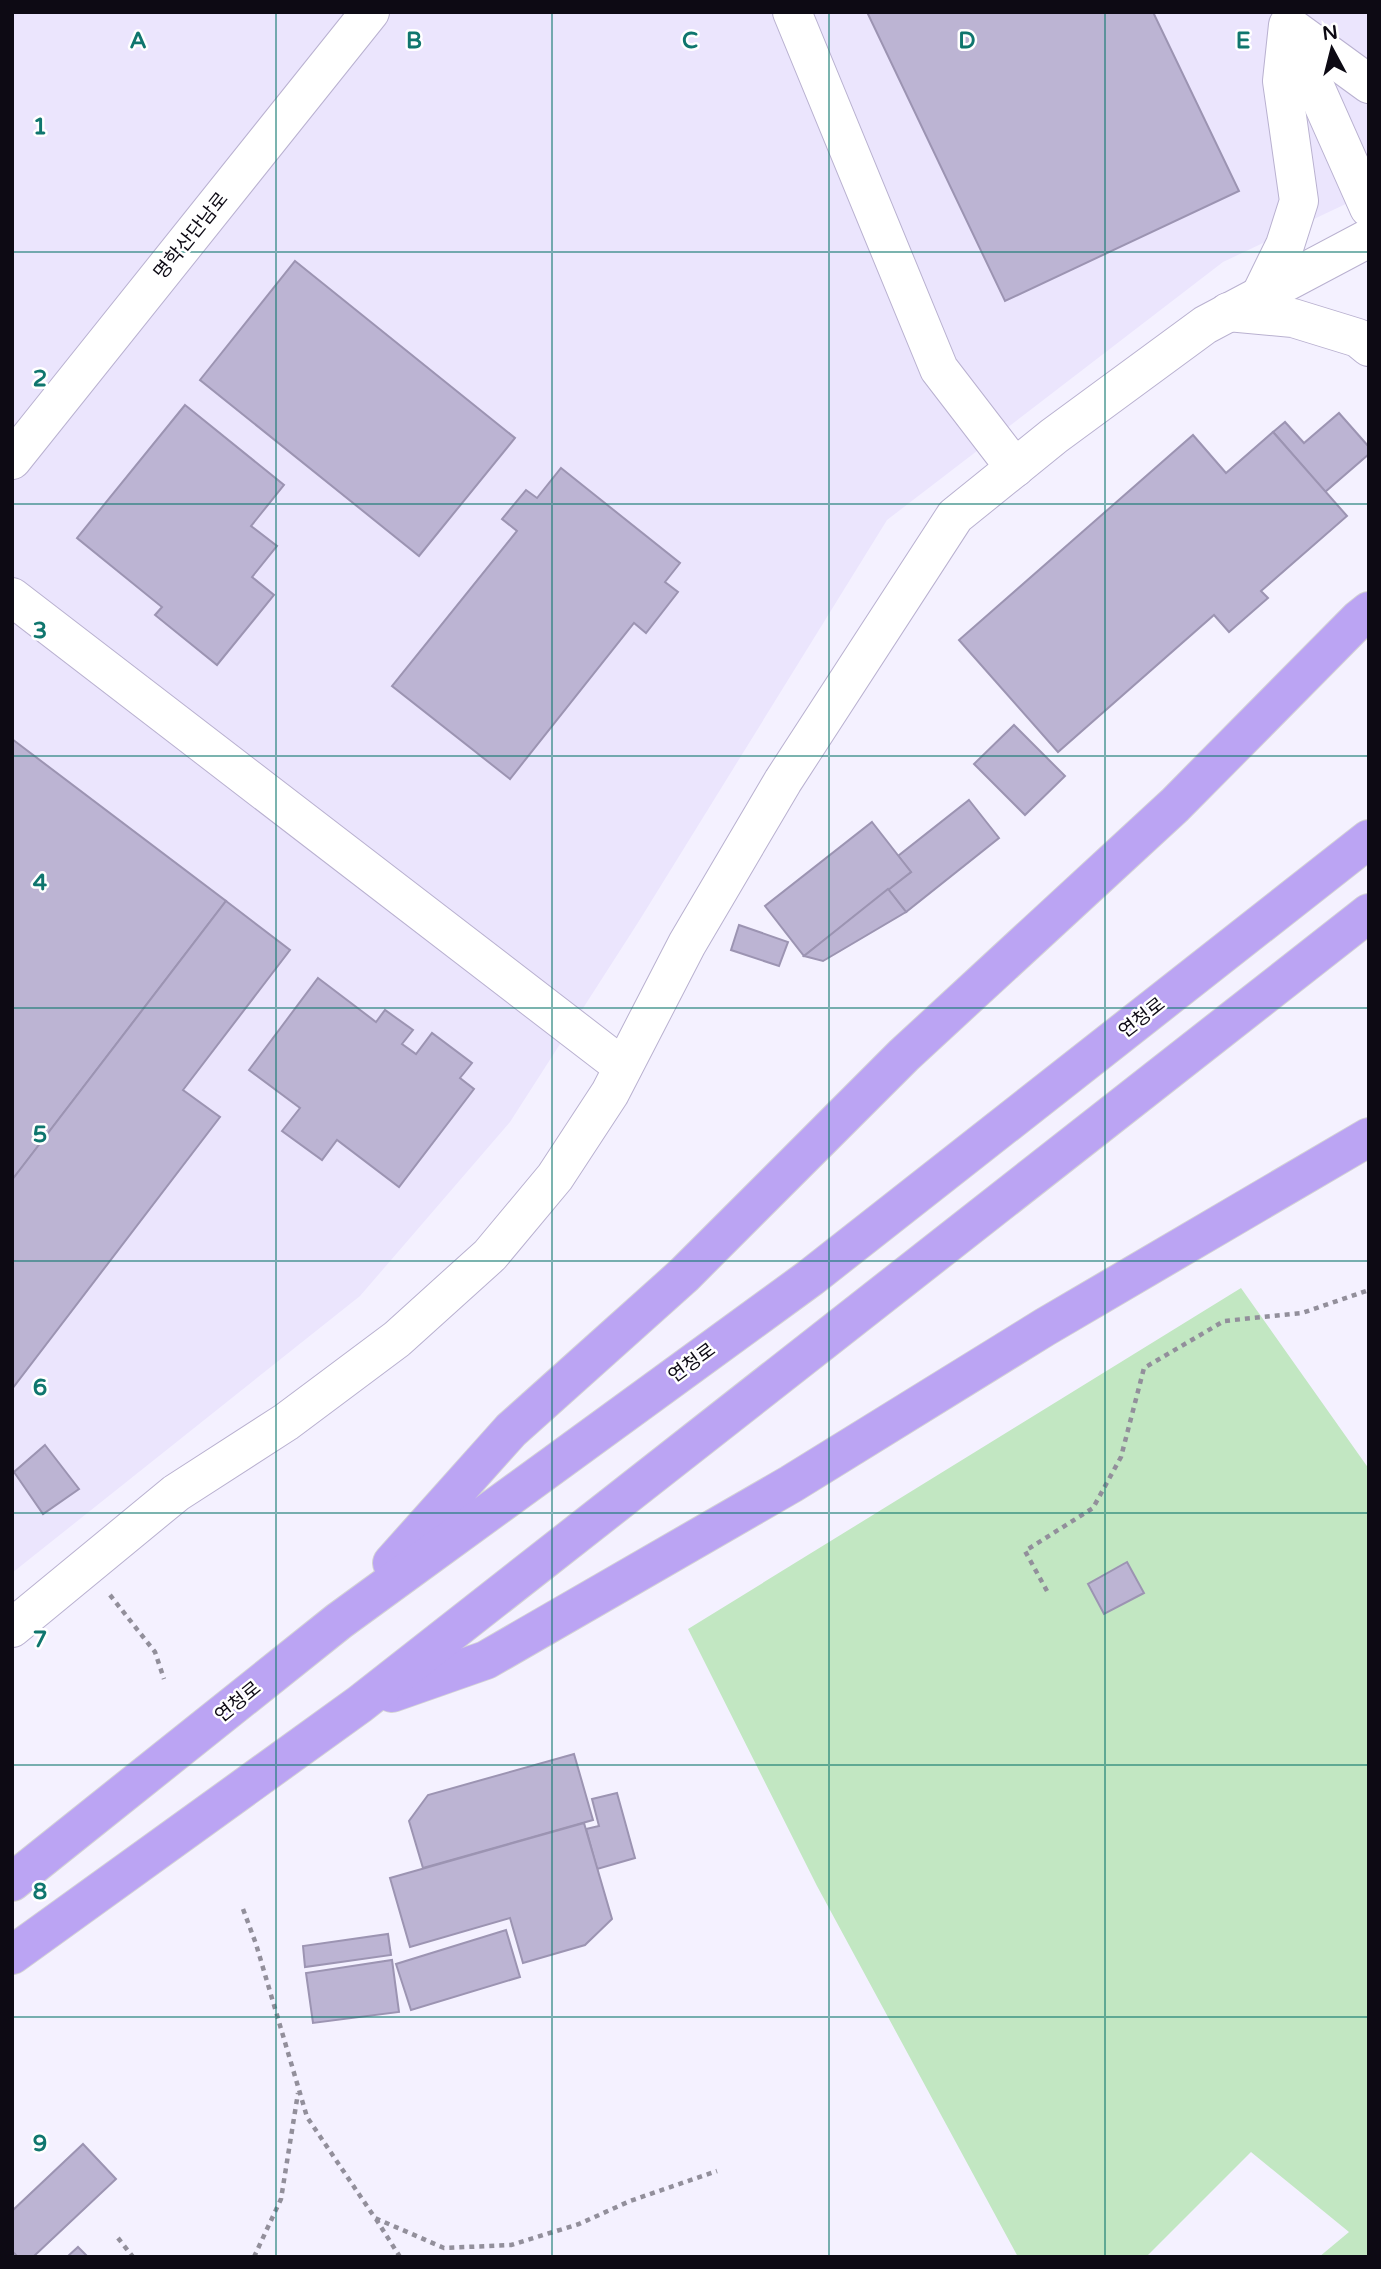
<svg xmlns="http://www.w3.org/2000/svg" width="1381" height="2269" font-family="'Varela Round','Noto Sans KR',sans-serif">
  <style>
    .built { fill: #ebe5fd }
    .green { fill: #c2e7c2 }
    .building { fill: #bcb4d3; stroke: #9c94b2; stroke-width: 2 }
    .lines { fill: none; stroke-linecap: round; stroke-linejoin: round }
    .minor-casing { stroke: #b9b1d0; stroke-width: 40 }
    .highway-casing { stroke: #d3d3d5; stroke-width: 40 }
    .path { stroke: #928f9b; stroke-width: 4.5; stroke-dasharray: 5 5; stroke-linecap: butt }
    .minor { stroke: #fff; stroke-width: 38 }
    .highway { stroke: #bba4f3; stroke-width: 38 }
    .grid { fill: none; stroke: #0f766e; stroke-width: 2; stroke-opacity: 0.55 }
    .labels { text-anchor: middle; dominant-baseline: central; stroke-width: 5; stroke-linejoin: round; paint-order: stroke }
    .street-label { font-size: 19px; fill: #0d0a14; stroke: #fff }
    .grid-label { font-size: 23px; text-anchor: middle; font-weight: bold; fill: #0f766e; stroke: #fff; stroke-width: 5; stroke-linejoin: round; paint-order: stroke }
  </style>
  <rect width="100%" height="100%" fill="#f4f1ff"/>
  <path class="built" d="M12 12H1369V193L1223 262 887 520 639 921 510 1122 360 1296 12 1573Z"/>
  <path class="green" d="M1241 1288 1369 1469V2257H1319L1349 2232 1251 2152 1146 2257H1018L817 1886 688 1629Z"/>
  <g class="building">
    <path d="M867 12H1153L1239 191 1005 301Z"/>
    <path d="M295 261 515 438 419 556 200 380Z"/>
    <path d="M185 405 284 485 251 526 277 546 252 577 274 595 217 665 155 615 162 607 77 538Z"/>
    <path d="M1339 413 1369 447V454L1325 492 1273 432 1285 422 1304 443Z"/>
    <path d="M1273 432 1347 516 1261 591 1268 598 1229 632 1214 615 1058 752 959 640 1193 435 1226 473Z"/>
    <path d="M561 468 680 563 665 582 678 592 646 633 634 623 510 779 392 686 517 531 502 519 526 490 537 498Z"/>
    <path d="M1014 725 1065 776 1025 815 974 764Z"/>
    <path d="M12 739 226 901 12 1180Z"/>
    <path d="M969 800 999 838 906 912 888 889 911 872 898 856Z"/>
    <path d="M872 822 911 872 804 956 765 906Z"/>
    <path d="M888 889 906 912 823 961 804 956Z"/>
    <path d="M226 901 290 950 183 1090 220 1117 12 1389V1180Z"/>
    <path d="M739 925 788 942 779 966 731 950Z"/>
    <path d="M318 978 376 1022 385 1010 413 1030 402 1044 416 1054 432 1033 472 1063 460 1078 474 1089 399 1187 337 1140 322 1160 282 1131 300 1108 249 1070Z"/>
    <path d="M45 1445 79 1489 43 1514 14 1472Z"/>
    <path d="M1127 1562 1144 1593 1104 1614 1088 1584Z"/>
    <path d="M574 1754 593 1820 423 1868 409 1821 428 1795Z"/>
    <path d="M617 1793 635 1858 597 1869 586 1829 599 1826 592 1799Z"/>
    <path d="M584 1823 612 1919 585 1945 523 1963 510 1918 410 1947 390 1878Z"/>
    <path d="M506 1930 520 1977 411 2010 396 1964Z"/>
    <path d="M388 1934 391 1955 305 1967 303 1946Z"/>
    <path d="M392 1960 399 2012 313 2023 306 1973Z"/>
    <path d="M83 2144 116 2179 33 2257H18L12 2251V2211Z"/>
    <path d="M78 2247 88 2257H67Z"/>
  </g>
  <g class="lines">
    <g class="minor-casing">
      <g id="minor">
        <path d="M792 12 939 369 1015 468"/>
        <path d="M1289 28 1369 208"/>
        <path d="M1260 296 1285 245 1299 201 1282 81 1288 25 1369 84"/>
        <path d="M1228 312 1293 318 1358 338 1369 347"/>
        <path d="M12 460 370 12"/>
        <path d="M12 597 623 1067"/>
        <path d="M12 1628 176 1493 286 1422 397 1339 490 1255 555 1177 610 1093 687 944 783 781 955 516 1054 436 1205 325 1369 238"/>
      </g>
    </g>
    <g class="highway-casing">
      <g id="highway">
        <path d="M392 1563 511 1430 684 1275 904 1055 1175 805 1359 619 1369 611"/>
        <path d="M392 1693 486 1660 791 1484 1045 1327 1369 1137"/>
        <path d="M12 1882 339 1621 810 1278 1369 839"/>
        <path d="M12 1955 360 1704 1369 913"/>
      </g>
    </g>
    <g class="path">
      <path d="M1047 1591 1025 1551 1093 1508 1121 1457 1144 1368 1224 1321 1302 1313 1369 1290"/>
      <path d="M110 1595 155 1652 164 1679"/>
      <path d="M243 1909 256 1944 307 2117 375 2218 444 2248 511 2245 579 2224 630 2201 717 2171"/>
      <path d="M376 2219 400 2257"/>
      <path d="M118 2238 133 2257"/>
      <path d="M254 2257 281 2199 298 2093"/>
    </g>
    <use href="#minor" class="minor"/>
    <use href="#highway" class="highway"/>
  </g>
  <path class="grid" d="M276 12V2257M552 12V2257M829 12V2257M1105 12V2257M12 252H1369M12 504H1369M12 756H1369M12 1008H1369M12 1261H1369M12 1513H1369M12 1765H1369M12 2017H1369"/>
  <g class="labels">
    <g class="street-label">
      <text transform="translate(191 236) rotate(-51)">명학산단남로</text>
      <text transform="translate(1142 1018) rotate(-38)">연청로</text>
      <text transform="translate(692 1363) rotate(-36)">연청로</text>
      <text transform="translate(238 1702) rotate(-39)">연청로</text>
    </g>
  </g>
  <g class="grid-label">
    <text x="138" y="48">A</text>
    <text x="414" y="48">B</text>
    <text x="690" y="48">C</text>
    <text x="967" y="48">D</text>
    <text x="1243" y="48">E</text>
    <text x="40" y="134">1</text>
    <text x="40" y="386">2</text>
    <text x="40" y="638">3</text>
    <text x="40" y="890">4</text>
    <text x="40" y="1142">5</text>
    <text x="40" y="1395">6</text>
    <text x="40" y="1647">7</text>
    <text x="40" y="1899">8</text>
    <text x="40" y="2151">9</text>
  </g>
  <rect width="1381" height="2269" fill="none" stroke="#0d0a14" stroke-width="28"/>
  <g transform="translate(1332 49) rotate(353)" stroke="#ffffff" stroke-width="5" paint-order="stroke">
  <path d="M0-5L12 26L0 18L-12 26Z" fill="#0d0a14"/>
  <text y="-10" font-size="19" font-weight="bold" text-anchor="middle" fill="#0d0a14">N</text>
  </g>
</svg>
